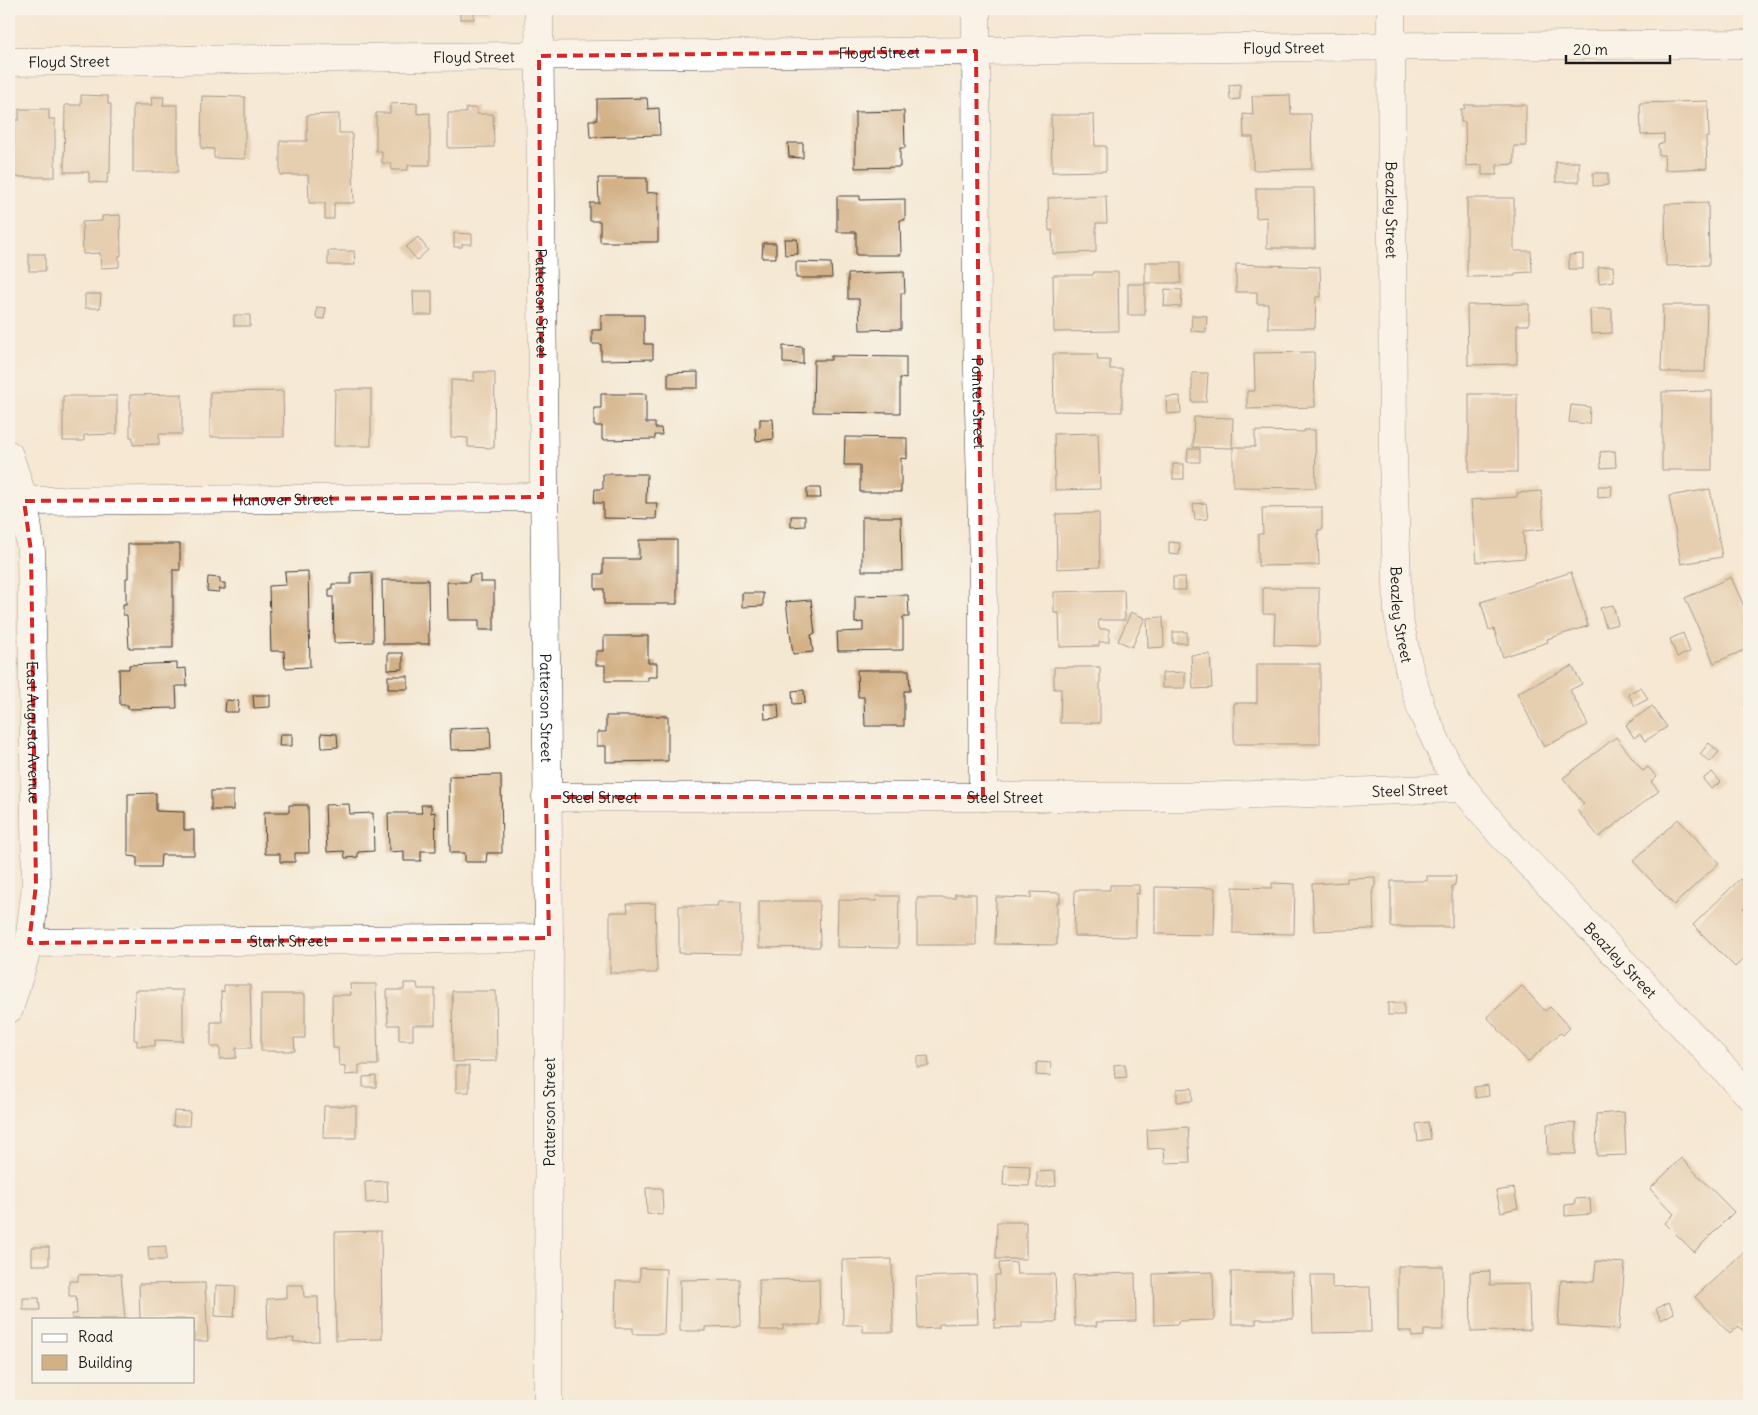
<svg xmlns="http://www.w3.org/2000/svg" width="1758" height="1415" font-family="Delius,sans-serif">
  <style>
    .building { fill: #d3b186 }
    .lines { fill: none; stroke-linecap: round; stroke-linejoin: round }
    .minor-casing { stroke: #3d3b37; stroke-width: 29 }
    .minor { stroke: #fff; stroke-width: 28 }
    .marked { fill: none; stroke: #d62828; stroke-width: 4; stroke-dasharray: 10 6; stroke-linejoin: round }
    .labels { text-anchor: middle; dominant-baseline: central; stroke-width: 5; stroke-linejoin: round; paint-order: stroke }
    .street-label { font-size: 15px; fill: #1c1c1c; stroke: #f7f3e8 }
  </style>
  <rect width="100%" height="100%" fill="#f7f3e8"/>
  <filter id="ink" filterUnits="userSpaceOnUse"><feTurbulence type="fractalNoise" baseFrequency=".02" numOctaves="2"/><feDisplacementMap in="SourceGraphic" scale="10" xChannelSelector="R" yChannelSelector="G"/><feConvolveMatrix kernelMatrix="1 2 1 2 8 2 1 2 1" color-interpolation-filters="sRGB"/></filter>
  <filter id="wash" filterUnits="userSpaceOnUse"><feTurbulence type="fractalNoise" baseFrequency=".0096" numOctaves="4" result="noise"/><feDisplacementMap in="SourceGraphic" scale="20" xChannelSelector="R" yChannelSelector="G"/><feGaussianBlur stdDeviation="1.12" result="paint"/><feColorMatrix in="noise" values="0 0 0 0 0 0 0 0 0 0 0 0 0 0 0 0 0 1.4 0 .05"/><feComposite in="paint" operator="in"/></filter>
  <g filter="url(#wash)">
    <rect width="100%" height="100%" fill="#f5e8d3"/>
    <g id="blocks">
      <g class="building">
        <rect x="401" y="9" width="13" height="5"/>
        <path d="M441 9H491V12H474V19H460V11Z"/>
        <path d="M1240 84V99L1230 100 1229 85Z"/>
        <path d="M81 95 108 96V104H111L110 173H108L107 183 89 182V172H64L65 105H81Z"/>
        <path d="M1290 95 1291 114H1311L1312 169 1253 170V137H1244L1243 114 1253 115 1252 96Z"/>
        <path d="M202 96 245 97V159L214 158V149L201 148Z"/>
        <path d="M151 97H164L163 105H178V172H133V105H152Z"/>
        <path d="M647 98 648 109 659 108 660 135 590 137 589 120H597V99Z"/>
        <path d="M1708 101 1709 137H1706L1707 168 1665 170 1664 155H1659L1658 144 1664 143V134L1641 135 1640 103Z"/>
        <path d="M417 103V114L430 113V165H408V170H392L391 163H382V151H376V113H390V104Z"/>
        <path d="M1465 105H1526V146H1514V164L1497 165V175H1482V165L1466 166 1465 122H1461V109H1465Z"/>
        <path d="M466 108H477V114H493L494 147 448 148V113H466Z"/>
        <path d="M19 109H49V119H55V177H14V120H19Z"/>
        <path d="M904 111 905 148H900V167L855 168V112Z"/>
        <path d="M339 114V133H352L354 203H334V219H325V203H309L308 175H280V141H307V115Z"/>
        <path d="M1051 115H1094L1095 146H1106V171L1052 172Z"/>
        <path d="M788 143H803V158L789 157Z"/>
        <rect x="1556" y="162" width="23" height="20"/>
        <path d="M1593 173H1608V185L1593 186Z"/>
        <path d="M598 178H647V193L658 192V242H600V221H590V203H599Z"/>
        <path d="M1256 188H1314L1315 248H1267V217L1256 218Z"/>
        <path d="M837 196H860V200L905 199V220H900L901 255H856V232H837Z"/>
        <path d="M1106 196 1107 223H1096V252L1053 254 1052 230 1049 231 1048 198Z"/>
        <path d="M1467 198H1514V251H1531L1532 272 1515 273V276L1467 277Z"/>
        <path d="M1708 203 1709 265 1666 266 1665 204Z"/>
        <path d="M120 215 121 256 119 255V267L101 268 100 253 83 254 82 222 102 221V216Z"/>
        <path d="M9 226H12L11 259H9Z"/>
        <path d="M454 233 472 234V244H462V247H454Z"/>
        <path d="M418 237 428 250 417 260 406 247Z"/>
        <path d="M784 239H797L798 254 785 255Z"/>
        <path d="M763 243H776V258H762Z"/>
        <path d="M328 251H354L355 265H328Z"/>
        <rect x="29" y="254" width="16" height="17"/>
        <path d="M1583 254V269H1569V255Z"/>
        <path d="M796 262 831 263 832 278H796Z"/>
        <rect x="1145" y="262" width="36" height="21"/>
        <path d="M1236 264 1320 267 1321 297H1316L1315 328H1268V304H1257V292H1236Z"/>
        <path d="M1613 266 1614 281 1599 283 1598 267Z"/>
        <path d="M904 272 905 293H901V329L860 330 859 299H848V274Z"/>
        <path d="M1094 272H1118L1119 331 1054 332 1053 275H1093Z"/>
        <rect x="1128" y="284" width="17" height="31"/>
        <path d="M1165 289 1182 290 1181 307 1164 306Z"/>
        <path d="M413 291H432V315H414Z"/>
        <path d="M85 294H101L100 308H85Z"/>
        <path d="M1529 304V325H1517V364L1468 365 1467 305Z"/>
        <path d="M1663 305H1707L1705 372H1661Z"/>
        <path d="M317 307 326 308 324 319 316 318Z"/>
        <path d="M1590 309H1612V333L1591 334Z"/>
        <rect x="234" y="315" width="16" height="11"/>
        <path d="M601 315H644V344H653V359L601 360V344H592V330H601Z"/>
        <path d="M1192 315 1207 316 1206 332 1191 331Z"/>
        <path d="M783 346 803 347V364L783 363Z"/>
        <path d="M1314 352 1315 407 1247 409V391H1255L1254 353Z"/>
        <path d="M1053 354H1097L1098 360H1110V369H1122V412L1054 411Z"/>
        <path d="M831 356 906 357V379L900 378V413L813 412 814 360H831Z"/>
        <path d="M474 372H495L494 448 468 447V438L451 437V380L474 381Z"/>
        <path d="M698 372V388H668V373Z"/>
        <path d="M1192 373H1208L1206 402H1192Z"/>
        <path d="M335 389H371V446H334Z"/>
        <path d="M283 391 284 437H210V392Z"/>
        <path d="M1712 391V470H1662V392Z"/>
        <path d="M182 394V434H159V444L133 445V437H130V395Z"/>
        <path d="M601 394H646V423H655V428H661L662 435H655V439L602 440V426H594V408H601Z"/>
        <rect x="1469" y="394" width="48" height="78"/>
        <path d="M63 396H117V434L84 435V441H63Z"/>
        <path d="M1180 396 1181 413 1167 414 1166 397Z"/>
        <path d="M1571 405 1590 407 1589 424 1569 422Z"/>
        <path d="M1194 417 1233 418 1232 448 1193 447Z"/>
        <path d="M760 419H773L774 439 756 441 755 428 760 427Z"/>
        <path d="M1304 430H1315L1316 488 1233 487V447H1255V431L1304 432Z"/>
        <path d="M1098 433 1100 489 1055 490 1054 434Z"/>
        <path d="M845 437 907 438V459L901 458V492H860V465H844Z"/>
        <path d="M1188 449H1200V462H1187Z"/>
        <path d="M1615 451 1616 467 1601 468 1600 452Z"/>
        <rect x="1173" y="464" width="11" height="15"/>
        <path d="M603 474H647L646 503H657L656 519 603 518V503H594L595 489H603Z"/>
        <path d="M1598 486H1612L1611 497 1598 498Z"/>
        <path d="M807 488H820L821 498H807Z"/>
        <path d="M1710 489 1722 557 1681 564 1669 496Z"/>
        <path d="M1541 491 1544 529 1523 531 1525 558 1477 562 1471 500 1517 497V493Z"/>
        <path d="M1206 503 1208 519 1195 520 1193 504Z"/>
        <path d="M1322 507V530H1318L1319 565 1258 566V534H1263L1262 508Z"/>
        <path d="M1099 513 1100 567 1057 569 1056 514Z"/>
        <path d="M791 516H805V526L791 527Z"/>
        <path d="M862 517H901L902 571H862Z"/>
        <path d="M639 540H677V604H604V589H595V574H603V559H639Z"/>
        <path d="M1169 542 1180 543 1179 555 1169 554Z"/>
        <path d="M128 544H180V570H173V648H129L127 615H123V604H126V578H128Z"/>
        <path d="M308 571 310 667 285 668 284 651H271L269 586 286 585 285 572Z"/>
        <path d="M372 572 373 642 334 643 333 597H329V589H332V584H351V573Z"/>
        <path d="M1571 572 1588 626 1547 639 1548 642 1503 657 1494 629 1489 630 1481 602Z"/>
        <path d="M470 575H480V582H494V630H479V620H448L447 582H469Z"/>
        <path d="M208 577 220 578V583H225V589H219V592L207 591Z"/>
        <path d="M1173 577H1185L1186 590H1173Z"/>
        <path d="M1731 577 1749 618V648L1714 663 1685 598Z"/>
        <path d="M382 580H428L429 644H383Z"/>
        <path d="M1263 588H1319V646L1274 645 1275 614H1263Z"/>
        <path d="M1124 590 1125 620H1098L1099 629H1109V642H1099V646L1060 647 1059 613H1054V592Z"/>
        <path d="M742 593H763V606L742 607Z"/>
        <path d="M908 595 909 617H903V650L838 651 837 632 863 631V622L855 623V596Z"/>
        <path d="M811 600 815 634 811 635 813 652 793 654 786 602Z"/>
        <path d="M1613 605 1618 624 1606 627 1600 608Z"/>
        <path d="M1131 612 1145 618 1132 647 1118 641Z"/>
        <path d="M1163 617 1164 647 1148 648 1147 618Z"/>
        <rect x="1173" y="632" width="14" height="11"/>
        <path d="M1683 633 1690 652 1677 657 1670 639Z"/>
        <path d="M604 636H648V663H657V677H648V681H605V665H596V651H604Z"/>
        <path d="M388 653H403V669L388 670Z"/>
        <path d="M1210 654 1212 688 1193 689 1191 655Z"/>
        <path d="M177 663V669L186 668 187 686H176L177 708 128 709V705H120L119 669H129V665Z"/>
        <path d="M1257 664H1320V744H1234V703H1257Z"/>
        <path d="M1572 666 1582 684 1570 690 1588 725 1544 747 1517 693Z"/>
        <path d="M1054 667H1100V723H1060L1061 689H1054Z"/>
        <path d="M857 670H909L910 691H904V726H865L864 697H858Z"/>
        <path d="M1185 672V688H1162V673Z"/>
        <rect x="388" y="676" width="20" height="13"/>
        <path d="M1641 687 1648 699 1635 706 1628 694Z"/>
        <path d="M804 690 805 703 793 704 792 691Z"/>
        <path d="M253 695H270V707L254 708Z"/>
        <path d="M226 700 239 701 238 712H225Z"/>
        <path d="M1749 701V710L1744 705Z"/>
        <path d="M764 704H778L779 718 765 719Z"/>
        <path d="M1652 706 1667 727 1645 741 1640 734 1634 738 1626 725Z"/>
        <path d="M606 716H668V761L606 762V746H597V732H606Z"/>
        <path d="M490 727 491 749 451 750 450 729Z"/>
        <path d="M321 733 337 734 338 747 322 748Z"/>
        <path d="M280 734H292V746H279Z"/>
        <path d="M1616 737 1643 771 1648 767 1657 777 1651 782 1659 791 1599 837 1577 810 1584 804 1563 778Z"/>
        <path d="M1709 743 1719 752 1710 762 1700 754Z"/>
        <path d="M1712 772 1721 782 1711 789 1703 779Z"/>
        <path d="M501 775 502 853H487L486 862H465V853H450L449 776Z"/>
        <rect x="211" y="791" width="22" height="19"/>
        <path d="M156 793V811L184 812V830H194V855H161L160 867H137V857L128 856V794Z"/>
        <path d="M349 804 350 814 373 813 374 851 358 852V857L345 858 344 851 327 852 325 805Z"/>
        <path d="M289 805H308L309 853H295V862H280V854H265L264 812H289Z"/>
        <path d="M421 805H431V813L435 812 436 851H421V861H404V851L389 852 388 813H422Z"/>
        <path d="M1678 819 1719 863 1674 905 1633 861Z"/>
        <path d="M1427 876H1456L1455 885 1452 886V927H1391V881H1427Z"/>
        <path d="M1375 877V887L1373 888 1374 929 1314 931 1312 884 1347 882V878Z"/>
        <path d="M1740 879 1749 889V902L1743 908 1749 914V954L1735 967 1693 925Z"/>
        <path d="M1272 883 1295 884 1294 934 1233 933V887L1272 888Z"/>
        <path d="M1110 885H1139V894L1136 893V937L1074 936 1075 890H1110Z"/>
        <path d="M1155 887 1215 888 1214 935 1155 934Z"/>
        <path d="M1031 892 1060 893V902H1057V945L995 944 996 897 1031 898Z"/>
        <path d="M955 894H976V945H917V898H955Z"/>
        <path d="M876 896H899L898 948 837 947 838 900 877 901Z"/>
        <path d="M759 901H819L820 947 759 948Z"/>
        <path d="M718 902H741V954L679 953V906H717Z"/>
        <path d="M655 903 657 973H610V912H628L627 904Z"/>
        <path d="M404 983H417L418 989H435V1025H413V1040H399V1025H388L387 990H404Z"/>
        <path d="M350 984H376L378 1065H359V1074L345 1075V1066L339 1065 338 1048H333L332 995H351Z"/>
        <path d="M224 985H250L252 1048H236V1058L220 1059V1047H211V1022H222L221 991 224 992Z"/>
        <path d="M1522 986 1545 1011 1550 1007 1570 1028 1563 1035 1560 1033 1528 1062 1487 1017Z"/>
        <path d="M135 990H183V1041L155 1040V1046H137V1040H134Z"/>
        <path d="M452 991H496L497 1061 453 1062Z"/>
        <path d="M261 994H305V1038H294L295 1051H261Z"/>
        <rect x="1388" y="1003" width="16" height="12"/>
        <path d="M928 1056 929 1066 917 1067V1057Z"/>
        <path d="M1037 1062 1051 1063 1050 1076 1036 1075Z"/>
        <path d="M1125 1064 1127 1077 1115 1078 1114 1065Z"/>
        <rect x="456" y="1066" width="13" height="26"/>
        <path d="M376 1076V1087H363V1077Z"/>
        <path d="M1488 1085 1489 1096 1476 1098 1474 1087Z"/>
        <path d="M1192 1088V1101L1177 1102V1089Z"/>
        <path d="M324 1106H356V1138H323Z"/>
        <path d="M174 1111 190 1112 189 1126H173Z"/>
        <path d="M1624 1112 1626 1155 1597 1156 1596 1114Z"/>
        <path d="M1428 1122 1431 1139 1418 1141 1416 1124Z"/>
        <path d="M1576 1123V1154H1548L1547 1124Z"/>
        <path d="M1188 1127 1190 1162 1165 1163 1164 1148 1148 1149 1147 1130Z"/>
        <path d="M1681 1158 1734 1212 1694 1252 1665 1223 1674 1214 1650 1189Z"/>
        <path d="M1004 1165 1030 1166 1029 1186 1003 1185Z"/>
        <path d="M1055 1171 1056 1186 1037 1188V1172Z"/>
        <path d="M387 1181 388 1202 366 1203 365 1182Z"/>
        <path d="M646 1188H662L663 1215 647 1214Z"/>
        <path d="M1514 1188 1518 1208 1501 1212 1496 1191Z"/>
        <path d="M1590 1198 1591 1214 1565 1216V1205L1575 1204V1199Z"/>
        <path d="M997 1222H1026V1259H996Z"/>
        <path d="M381 1231 382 1339 336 1340 335 1232Z"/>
        <path d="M166 1246V1260H149L148 1247Z"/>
        <rect x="32" y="1247" width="17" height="18"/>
        <path d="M1749 1247V1337L1739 1326 1730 1334 1695 1297Z"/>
        <path d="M892 1259 893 1332H863V1325H843L842 1260Z"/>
        <path d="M1596 1261 1625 1263 1619 1330 1558 1325 1561 1280 1594 1282Z"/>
        <path d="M1016 1262 1017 1274H1055L1057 1322H1022V1327L994 1328V1319L996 1320 995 1275H1000L999 1263Z"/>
        <path d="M1398 1266H1443V1330H1424V1336L1412 1337V1331H1398Z"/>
        <path d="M640 1268 666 1269 664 1334H633V1328H615L616 1281H640Z"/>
        <path d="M1490 1271V1285L1529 1284 1530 1330 1471 1332 1470 1272Z"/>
        <path d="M1213 1272 1214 1320 1178 1321V1324L1154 1325 1153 1274Z"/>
        <path d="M1231 1272H1292L1293 1319H1256V1324H1232Z"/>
        <path d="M1135 1273 1136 1321 1096 1322 1097 1326H1075L1073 1275Z"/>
        <path d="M121 1274 125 1319H72V1314H77L76 1296H69V1281H78V1275Z"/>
        <path d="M976 1275 978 1323 939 1324V1328L918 1329 916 1277Z"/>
        <path d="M1311 1275H1332V1288L1370 1287 1371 1332 1313 1333Z"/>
        <path d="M740 1279 741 1326 705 1327V1331H680V1280Z"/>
        <path d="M819 1279 820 1325H783V1330H760L759 1280Z"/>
        <path d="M205 1283 208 1341H194V1319H140L139 1284Z"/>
        <path d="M216 1285 236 1286 234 1317 215 1316Z"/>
        <path d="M286 1285H303L304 1297H318L319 1341 293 1342 294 1338 268 1339 267 1299 286 1298Z"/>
        <path d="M23 1298H39L40 1310H23Z"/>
        <path d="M1669 1302 1674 1313 1661 1320 1656 1309Z"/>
      </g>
    </g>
  </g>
  <g filter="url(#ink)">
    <use href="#blocks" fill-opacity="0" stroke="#3d3b37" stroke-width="1"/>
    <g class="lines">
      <g class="minor-casing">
        <g id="minor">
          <path id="s1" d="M539 9 549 938 548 1406"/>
          <path id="s2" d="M976 9 977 332 983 564V797"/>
          <path id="s3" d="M1391 9 1393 459 1398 614 1409 669 1422 711 1446 762 1463 788 1500 833 1749 1095"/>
          <path id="s4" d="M9 62C303 57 598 56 892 52 1178 49 1463 44 1749 44"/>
          <path id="s5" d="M9 455 24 501 31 551 36 885 29 943 9 1009"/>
          <path id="s6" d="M24 501 542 497"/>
          <path id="s7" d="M546 797H1195L1463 788"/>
          <path id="s8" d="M29 943 549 938"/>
        </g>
      </g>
      <use href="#minor" class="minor"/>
    </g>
  </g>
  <path d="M0 0H1758V1415H0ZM976 51 983 797H546L549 938 29 943 36 885 31 551 24 501 542 497 539 56Z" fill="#f5e8d3" fill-opacity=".55" fill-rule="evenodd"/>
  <path class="marked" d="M976 51 983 797H546L549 938 29 943 36 885 31 551 24 501 542 497 539 56Z"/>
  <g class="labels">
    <g class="street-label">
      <text stroke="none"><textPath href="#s4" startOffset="1275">Floyd Street</textPath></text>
      <text stroke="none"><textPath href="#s4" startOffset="870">Floyd Street</textPath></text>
      <text stroke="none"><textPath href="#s4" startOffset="465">Floyd Street</textPath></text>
      <text stroke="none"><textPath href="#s4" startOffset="60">Floyd Street</textPath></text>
      <text stroke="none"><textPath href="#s3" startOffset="201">Beazley Street</textPath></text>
      <text stroke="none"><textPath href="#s1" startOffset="294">Patterson Street</textPath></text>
      <text stroke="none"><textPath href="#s2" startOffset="394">Pointer Street</textPath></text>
      <text stroke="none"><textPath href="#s6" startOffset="259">Hanover Street</textPath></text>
      <text stroke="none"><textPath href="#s3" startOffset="606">Beazley Street</textPath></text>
      <text stroke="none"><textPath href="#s1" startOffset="699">Patterson Street</textPath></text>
      <text stroke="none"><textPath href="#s5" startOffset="280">East Augusta Avenue</textPath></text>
      <text stroke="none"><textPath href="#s7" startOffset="864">Steel Street</textPath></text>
      <text stroke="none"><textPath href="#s7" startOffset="54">Steel Street</textPath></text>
      <text stroke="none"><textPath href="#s7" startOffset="459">Steel Street</textPath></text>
      <text stroke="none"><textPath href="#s8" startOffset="260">Stark Street</textPath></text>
      <text stroke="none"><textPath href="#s3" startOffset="1026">Beazley Street</textPath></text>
      <text transform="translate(549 1112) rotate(-90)">Patterson Street</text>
    </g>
  </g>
  <rect width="1758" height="1415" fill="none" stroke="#f7f3e8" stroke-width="30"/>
  <rect x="32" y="1318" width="162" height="65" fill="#f7f3e8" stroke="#9f9d96"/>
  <rect x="42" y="1334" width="25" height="8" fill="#ffffff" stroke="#9f9d96"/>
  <text x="78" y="1342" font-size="15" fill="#1c1c1c">Road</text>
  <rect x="42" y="1355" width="25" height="15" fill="#d3b186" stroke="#9f9d96"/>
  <text x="78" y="1368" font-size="15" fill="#1c1c1c">Building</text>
  <path d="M1566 55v8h104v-8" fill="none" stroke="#1c1c1c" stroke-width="2.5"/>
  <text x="1573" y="55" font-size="15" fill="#1c1c1c" stroke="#f7f3e8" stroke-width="4" paint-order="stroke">20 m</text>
</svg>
